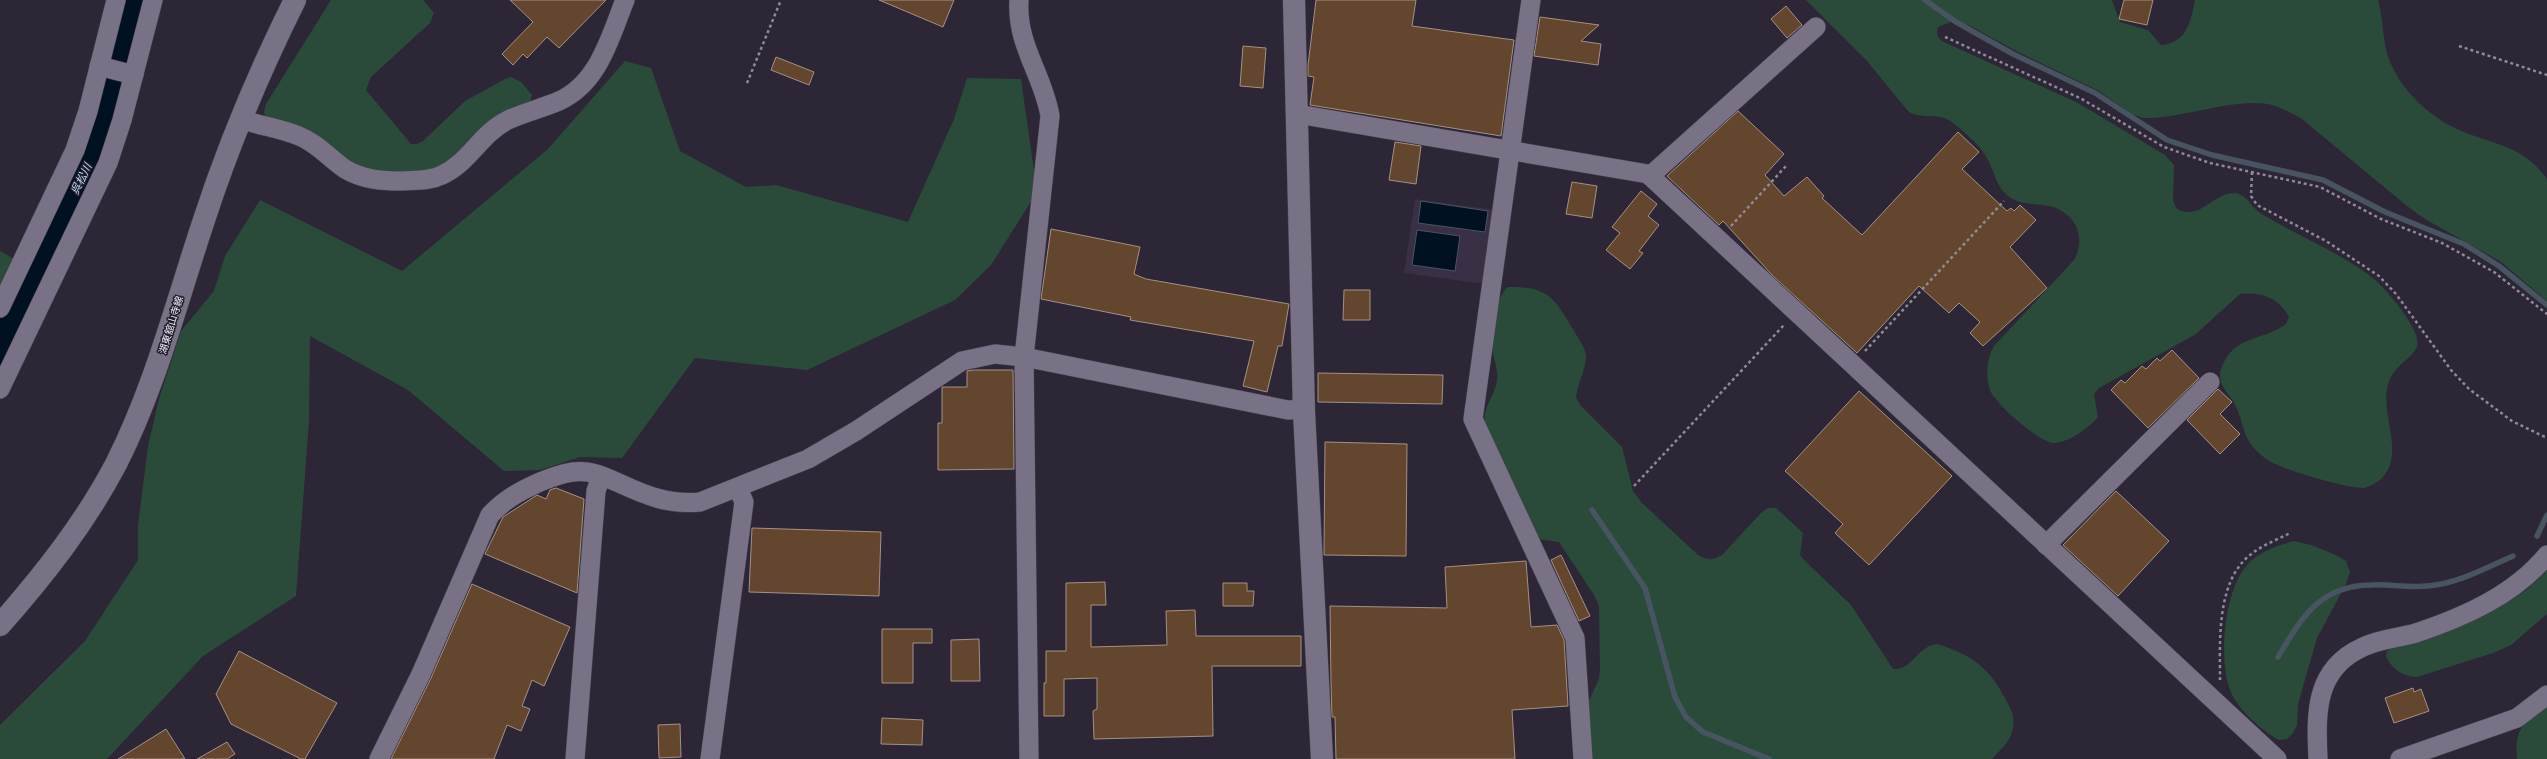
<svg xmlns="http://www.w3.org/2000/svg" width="2547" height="759" font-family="'PT Sans Narrow','Noto Sans JP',sans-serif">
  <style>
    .built { fill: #3a3046 }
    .green { fill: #2a4b39 }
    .water { fill: #001222; stroke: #495462 }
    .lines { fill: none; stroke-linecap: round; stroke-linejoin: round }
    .stream { stroke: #495462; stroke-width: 5.5 }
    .river { stroke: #001222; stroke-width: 33 }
    .building { fill: #64462f; stroke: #a59183 }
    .street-casing { stroke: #4a4553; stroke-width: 20 }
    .secondary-casing { stroke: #4a4553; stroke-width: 23 }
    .path { stroke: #908a98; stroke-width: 2.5; stroke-dasharray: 3 3; stroke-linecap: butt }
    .street { stroke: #797185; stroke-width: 19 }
    .secondary { stroke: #797185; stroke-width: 22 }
    .labels { text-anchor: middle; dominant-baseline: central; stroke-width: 3; stroke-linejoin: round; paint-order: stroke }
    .street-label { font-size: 10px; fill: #f2eef9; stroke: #231c2c }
    .water-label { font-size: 11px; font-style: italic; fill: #bedff9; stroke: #231c2c }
  </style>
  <rect width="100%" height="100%" fill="#2d2637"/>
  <path class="built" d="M1415 199 1495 210 1485 284 1404 273Z"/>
  <g class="green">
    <path d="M331 0H423L434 13 430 23 371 77 366 90 411 144H417L423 141 465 101 505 79 511 77 521 82 532 95 530 102 438 169 374 174 265 117 264 111 266 104Z"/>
    <path d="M1806 0H2112L2120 22 2148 30 2161 45C2187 43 2191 21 2195 0H2378C2384 22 2382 48 2393 68 2406 95 2432 118 2459 130 2494 145 2523 145 2547 179V301L2501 262 2425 219 2407 206 2302 119C2291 113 2281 107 2268 104 2231 98 2182 119 2143 118L2132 114 2097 90 2014 50 1969 25 1951 22 1938 27C1936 34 1937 38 1944 42L2078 103 2165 155 2174 165 2173 200 2176 208C2199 223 2213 192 2235 193 2247 194 2252 209 2262 214 2299 237 2341 252 2375 280 2387 290 2423 332 2417 347 2411 359 2396 365 2390 379 2376 410 2408 453 2381 479 2377 483 2368 487 2364 488 2344 488 2289 471 2271 462 2264 458 2258 453 2253 447 2242 434 2243 419 2235 405 2227 389 2212 382 2225 360 2238 336 2267 339 2286 324L2289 317C2278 297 2261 292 2240 294L2196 334 2099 388 2094 394 2098 417C2090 427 2068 443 2054 443 2040 443 1995 404 1990 390 1985 376 1987 358 1994 346L2074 260C2086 239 2077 215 2053 207 2040 203 2024 206 2011 198 1995 188 1995 170 1985 155 1978 143 1964 132 1953 123 1940 111 1923 121 1908 111L1867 61Z"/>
    <path d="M625 61 651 68 680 151 746 187 776 185 908 222 954 119 967 78 1021 79 1037 192 991 265 955 300 807 370 695 358 622 458 580 457 540 470 504 471 408 390 310 336 309 421 296 596 203 656 107 759H0V725L85 641 138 560V525L148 446 159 399 181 331 214 291 225 256 260 200 402 271 548 149Z"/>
    <path d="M0 251 19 262 0 295Z"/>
    <path d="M1508 287C1549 286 1555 299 1574 331 1578 338 1585 347 1586 356 1586 370 1577 384 1576 398L1581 406 1622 447 1633 491 1642 503 1698 555C1707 560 1712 561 1722 555L1761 513 1768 508H1776L1803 533 1800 555 1805 561 1851 605 1893 669C1912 671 1917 646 1937 644 1972 655 1989 667 2006 700 2012 711 2016 720 2012 732 2009 743 1999 751 1992 759H1590L1587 705 1599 679 1600 669 1599 606 1594 595 1559 542 1538 539 1485 427C1481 409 1494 398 1497 381 1499 369 1492 356 1492 344 1491 325 1494 300 1508 287Z"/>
    <path d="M2294 541 2311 545 2336 555 2346 561 2350 572 2346 584 2317 638 2298 704 2297 725 2293 733 2287 739 2279 740C2262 731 2237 709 2230 690 2218 658 2224 583 2252 560 2264 550 2279 545 2294 541Z"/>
    <path d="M2547 570V614L2511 645 2493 653 2417 677C2404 677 2391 669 2386 656L2387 651 2392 648C2442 636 2513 610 2547 570Z"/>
    <path d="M2547 705V759H2517C2514 728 2524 722 2547 705Z"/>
  </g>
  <g class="water">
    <path d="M1421 201 1488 211 1485 232 1418 223Z"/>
    <path d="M1417 230 1460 236 1455 271 1412 265Z"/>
  </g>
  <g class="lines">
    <g class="stream">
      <path d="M1925 0 1956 22 2013 54 2095 93 2167 140 2212 155 2323 180 2385 212 2464 244 2499 266 2547 305"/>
      <path d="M1592 510 1645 588 1675 697 1686 717 1703 732 1769 759"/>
      <path d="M2537 536 2547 515"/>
      <path d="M2278 657C2302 617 2320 585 2372 585 2390 584 2408 588 2427 586 2457 584 2486 568 2513 556"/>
    </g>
    <path class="river" d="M0 348 91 157 105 115 135 0"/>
  </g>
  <g class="building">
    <path d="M510 0H606L559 48 547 37 527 58 523 54 513 65 502 54 533 22Z"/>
    <path d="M879 0H954L943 27Z"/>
    <path d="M1316 0H1416L1412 26 1514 40 1501 136 1310 105 1314 77 1308 76V65Z"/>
    <path d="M2124 0H2153L2147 25 2119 19Z"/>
    <path d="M1786 6 1802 25 1787 38 1771 19Z"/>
    <path d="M1540 17 1599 25 1581 41 1601 44 1598 65 1534 56Z"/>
    <path d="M1243 46 1266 48 1263 88 1240 86Z"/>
    <path d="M776 57 814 72 809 85 771 70Z"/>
    <path d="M1738 111 1784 154 1765 175 1784 196 1807 177 1824 196 1822 198 1862 235 1958 132 1979 152 1962 169 2007 211 2011 208 2014 211 2020 205 2036 220 2010 247 2047 288 1983 346 1970 333 1980 322 1959 303 1949 313 1919 286 1857 353 1772 275 1723 221 1719 225 1667 176Z"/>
    <path d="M1395 142 1421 146 1416 184 1389 180Z"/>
    <path d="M1572 182 1597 186 1592 218 1566 214Z"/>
    <path d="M1641 191 1657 204 1648 216 1659 225 1639 251 1643 253 1630 269 1606 250 1620 233 1612 227Z"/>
    <path d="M1051 229 1140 247 1134 274 1146 279 1289 304 1282 346H1278L1267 392 1243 386 1254 341 1130 320 1131 317 1041 299Z"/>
    <path d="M1344 290H1370V320H1343Z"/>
    <path d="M2172 350 2199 378 2148 428 2111 390 2121 380 2125 383 2142 366 2146 369 2157 358 2160 361Z"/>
    <path d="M974 370H1013L1014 469 938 470V423H942V387H967V371Z"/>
    <path d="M1318 373 1443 375 1442 404 1318 402Z"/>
    <path d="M2218 389 2232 402 2220 414 2240 434 2220 454 2187 420Z"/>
    <path d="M1859 391 1952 476 1869 565 1835 533 1843 524 1785 471Z"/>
    <path d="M1325 442 1407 444 1406 556 1324 555Z"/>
    <path d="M556 488 584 499 577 593 485 554 503 517 537 495 546 499 550 490Z"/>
    <path d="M2116 491 2169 541 2118 596 2063 545Z"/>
    <path d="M752 528 881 532 879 596 749 592Z"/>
    <path d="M1561 555 1590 616 1579 621 1551 560Z"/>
    <path d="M1526 561 1531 627 1557 625 1564 640 1568 706 1512 710 1515 759H1336L1335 717H1332L1331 682 1330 606 1447 608 1445 567Z"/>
    <path d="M1105 582 1106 605H1091V647L1167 645 1166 611 1195 610 1196 636H1301V666H1212L1213 736 1094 739 1093 711 1097 709V678L1064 679V716H1044V683H1046V651H1066V583Z"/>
    <path d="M1223 583H1247V591H1254L1253 606H1223Z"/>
    <path d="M472 584 570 627 544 686 532 680 522 706 530 709 521 731 507 725 494 759H391L431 678Z"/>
    <path d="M882 629H932V643H913V683H882Z"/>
    <path d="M979 639 980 681H951V640Z"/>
    <path d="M239 651 337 703 305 759H301L231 724 216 694Z"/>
    <path d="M2413 688 2414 692 2421 689 2429 711 2394 723 2385 698Z"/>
    <path d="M882 718 923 720 922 745 881 744Z"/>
    <path d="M680 724 681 757 659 758 658 725Z"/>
    <path d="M166 729 185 759H118Z"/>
    <path d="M227 742 235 754 227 759H197Z"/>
  </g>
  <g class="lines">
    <g class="street-casing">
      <g id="street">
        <path d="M1019 0C1016 45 1043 74 1050 116L1024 357 1029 759"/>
        <path d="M1531 0 1473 419 1575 638 1583 759"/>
        <path d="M99 66 134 75"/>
        <path d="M1297 116H1309L1648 174 2277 759"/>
        <path d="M241 119C260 126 280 128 299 136 317 143 329 158 345 169 364 180 382 181 403 181 416 180 430 181 442 175 469 163 481 133 508 120 525 112 543 108 559 101 599 83 610 37 625 0"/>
        <path d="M1650 176 1816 27"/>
        <path d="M0 308 75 150 88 111 116 0"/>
        <path d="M0 389 108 163 122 120 153 0"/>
        <path d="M2046 545 2210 382"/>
        <path d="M379 759 421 674 490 515C505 499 520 491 540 482 556 476 570 470 587 472 598 473 609 479 619 483 647 496 669 505 700 502L808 459 856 431 962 361 995 354 1024 357 1288 410 1304 409"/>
        <path d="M575 759 596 491 601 476"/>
        <path d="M710 759 744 502 738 488"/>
        <path d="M2318 759C2316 714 2314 669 2363 647 2379 639 2398 638 2416 633 2464 617 2514 595 2547 555"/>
        <path d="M2400 759 2517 718 2547 695"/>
      </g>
    </g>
    <g class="secondary-casing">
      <g id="secondary">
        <path d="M1294 0 1304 412 1322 759"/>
        <path d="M0 625C44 575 85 523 116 464 155 387 176 304 203 223 228 146 259 72 295 0"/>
      </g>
    </g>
    <g class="path">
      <path d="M1945 37 2080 98 2164 147 2210 163 2320 187 2381 219 2442 243 2494 272 2547 314"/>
      <path d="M2459 46 2547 75"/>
      <path d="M747 83 781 0"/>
      <path d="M2252 172 2251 196 2257 205 2326 241 2379 276 2396 294 2451 370 2469 389 2512 421 2547 438"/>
      <path d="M1731 226 1786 166"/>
      <path d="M1865 351 2004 201"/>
      <path d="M1634 486 1784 325"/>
      <path d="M2220 680C2220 642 2216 582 2250 555 2262 545 2277 540 2290 533"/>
    </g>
    <use href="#street" class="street"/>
    <use href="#secondary" class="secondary"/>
  </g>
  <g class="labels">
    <g class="street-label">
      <text transform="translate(171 325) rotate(-73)">湖東舘山寺線</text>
    </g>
    <g class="water-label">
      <text transform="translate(81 179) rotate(-64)">呉松川</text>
    </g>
  </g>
</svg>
